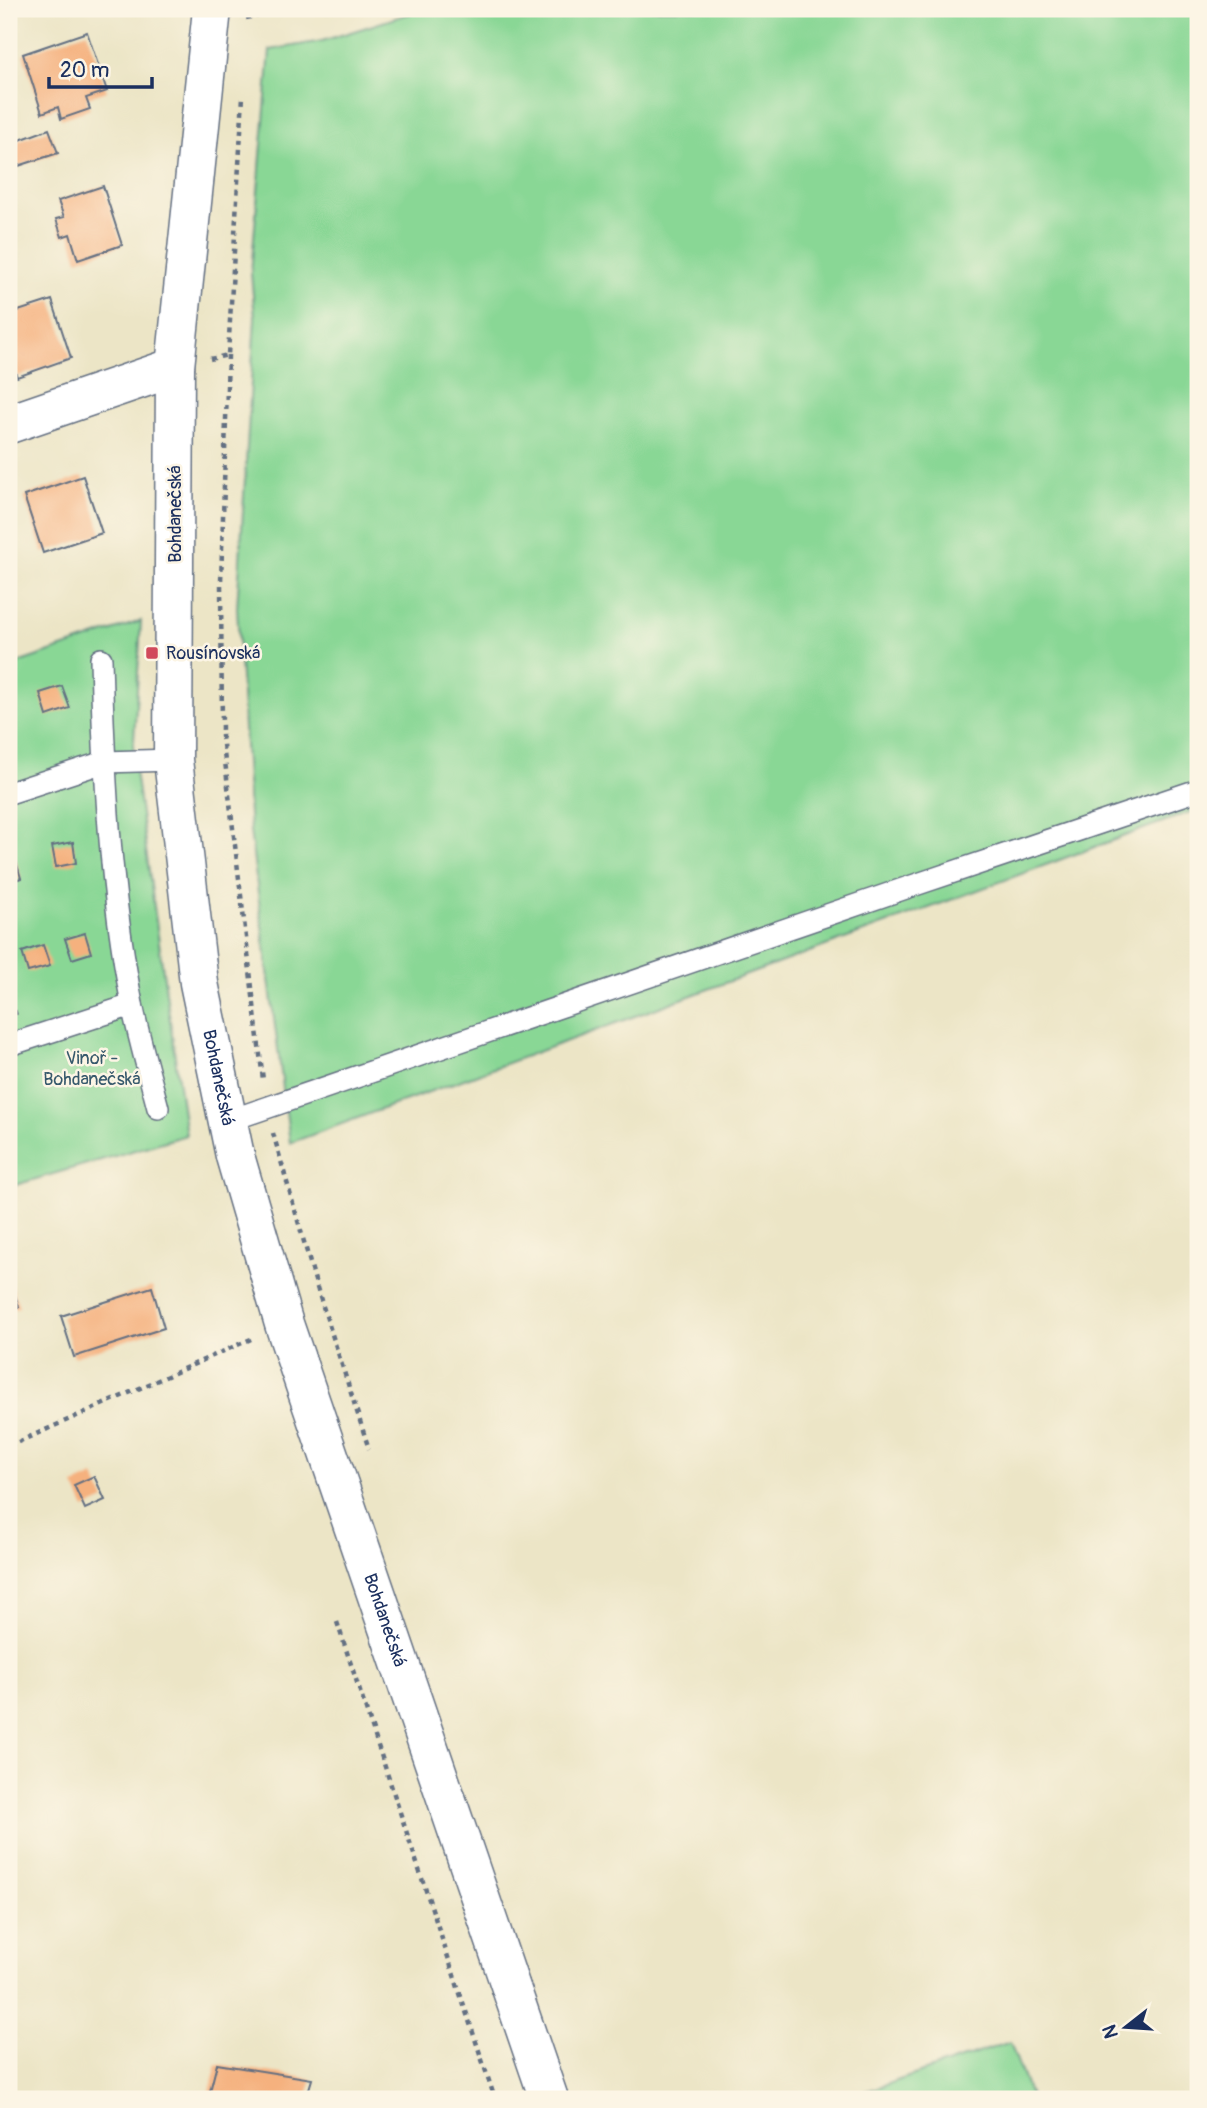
<svg xmlns="http://www.w3.org/2000/svg" width="1207" height="2108" font-family="Pangolin,sans-serif">
  <style>
    .green { fill: #89d795; stroke: #52837a; stroke-width: 2 }
    .building { fill: #f5b17e }
    .lines { fill: none; stroke-linecap: round; stroke-linejoin: round }
    .service-casing { stroke: #646f82; stroke-width: 24 }
    .minor-casing { stroke: #646f82; stroke-width: 41 }
    .tertiary-casing { stroke: #646f82; stroke-width: 41 }
    .path { stroke: #646f82; stroke-width: 4.5; stroke-dasharray: 5 5; stroke-linecap: butt }
    .service { stroke: #fff; stroke-width: 21 }
    .minor { stroke: #fff; stroke-width: 38 }
    .tertiary { stroke: #fff; stroke-width: 38 }
    .poi-dot { fill: #d1495b; stroke: #fcf5e5; stroke-width: 2.5 }
    .labels { text-anchor: middle; dominant-baseline: central; stroke-width: 5; stroke-linejoin: round; paint-order: stroke }
    .street-label { font-size: 18px; fill: #1b2f5e; stroke: #fcf5e5 }
    .poi-label { font-size: 18px; fill: #1b2f5e; stroke: #fcf5e5; text-anchor: start }
    .park-label { font-size: 18px; fill: #36596c; stroke: #fcf5e5 }
  </style>
  <rect width="100%" height="100%" fill="#fcf5e5"/>
  <filter id="ink" filterUnits="userSpaceOnUse"><feTurbulence type="fractalNoise" baseFrequency=".0143" numOctaves="2"/><feDisplacementMap in="SourceGraphic" scale="14" xChannelSelector="R" yChannelSelector="G"/><feConvolveMatrix kernelMatrix="1 2 1 2 8 2 1 2 1" color-interpolation-filters="sRGB"/></filter>
  <filter id="wash" filterUnits="userSpaceOnUse"><feTurbulence type="fractalNoise" baseFrequency=".00686" numOctaves="4" result="noise"/><feDisplacementMap in="SourceGraphic" scale="28" xChannelSelector="R" yChannelSelector="G"/><feGaussianBlur stdDeviation="1.57" result="paint"/><feColorMatrix in="noise" values="0 0 0 0 0 0 0 0 0 0 0 0 0 0 0 0 0 1.4 0 .05"/><feComposite in="paint" operator="in"/></filter>
  <g filter="url(#wash)">
    <rect width="100%" height="100%" fill="#ece5c6"/>
    <g class="green">
      <path d="M424 9H1198V809L290 1143 250 831 237 608 255 318 251 273 270 50 322 41Z"/>
      <path d="M141 621 133 757 186 1135 9 1187V666Z"/>
      <path d="M1010 2042 1031 2099H844Z"/>
    </g>
    <g id="blocks">
      <g class="building">
        <path d="M87 32 107 91 86 98 90 109 61 119 58 107 42 113 23 54Z"/>
        <path d="M49 129 58 153 9 169V144Z"/>
        <path d="M103 186 122 245 78 260 70 234 62 237 56 219 64 217 58 201Z"/>
        <path d="M52 300 71 358 17 377 9 353V314Z"/>
        <path d="M83 476 102 533 43 553 24 496Z"/>
        <path d="M62 686 70 708 47 716 40 693Z"/>
        <path d="M73 842 76 863 56 867 52 846Z"/>
        <path d="M15 858 21 878 9 882V860Z"/>
        <path d="M85 933 91 953 72 959 65 939Z"/>
        <path d="M43 945 50 966 28 972 22 952Z"/>
        <path d="M9 1277 19 1307 9 1310Z"/>
        <path d="M152 1287 164 1328 74 1357 61 1316Z"/>
        <path d="M94 1476 105 1500 85 1509 74 1485Z"/>
        <path d="M217 2064 312 2079 306 2099H208Z"/>
      </g>
    </g>
  </g>
  <g filter="url(#ink)">
    <use href="#blocks" fill-opacity="0" stroke="#646f82" stroke-width="2"/>
    <g class="lines">
      <g class="service-casing">
        <g id="service">
          <path d="M101 659C104 773 110 892 132 1004 139 1039 149 1073 158 1108"/>
          <path d="M9 793 104 762 173 760"/>
          <path d="M9 1045 132 1005"/>
          <path d="M228 1121 903 889 1198 790"/>
        </g>
      </g>
      <g class="minor-casing">
        <path id="minor" d="M9 424 175 367"/>
      </g>
      <g class="tertiary-casing">
        <g id="tertiary">
          <path id="s1" d="M212 9 175 367 173 760 199 983 235 1156 284 1324 549 2099"/>
        </g>
      </g>
      <g class="path">
        <path d="M246 18 296 9"/>
        <path d="M228 355 221 582 222 736 263 1080"/>
        <path d="M210 359 228 355 243 96"/>
        <path d="M9 991 16 1016"/>
        <path d="M273 1133 318 1291 369 1449"/>
        <path d="M9 1446 251 1339"/>
        <path d="M337 1622 495 2099"/>
      </g>
      <use href="#service" class="service"/>
      <use href="#minor" class="minor"/>
      <use href="#tertiary" class="tertiary"/>
    </g>
  </g>
  <rect class="poi-dot" x="145" y="646" width="14" height="14" rx="3.5"/>
  <g class="labels">
    <g class="street-label">
      <text transform="translate(175 514) rotate(-90)">Bohdanečská</text>
      <text stroke="none"><textPath href="#s1" startOffset="1074">Bohdanečská</textPath></text>
      <text stroke="none"><textPath href="#s1" startOffset="1642">Bohdanečská</textPath></text>
    </g>
    <g class="poi-label">
      <text x="166" y="653">Rousínovská</text>
    </g>
    <g class="park-label">
      <text x="92" y="1058">Vinoř -<tspan x="92" dy="21">Bohdanečská</tspan></text>
    </g>
  </g>
  <rect width="1207" height="2108" fill="none" stroke="#fcf5e5" stroke-width="35"/>
  <g transform="translate(1126 2027) rotate(253)" stroke="#fcf5e5" stroke-width="5" paint-order="stroke">
  <path d="M0-5L12 26L0 18L-12 26Z" fill="#1b2f5e"/>
  <text y="-10" font-size="19" font-weight="bold" text-anchor="middle" fill="#1b2f5e">N</text>
  </g>
  <path d="M49 77v10h103v-10" fill="none" stroke="#1b2f5e" stroke-width="3.5"/>
  <text x="60" y="77" font-size="21" fill="#1b2f5e" stroke="#fcf5e5" stroke-width="5" paint-order="stroke">20 m</text>
</svg>
